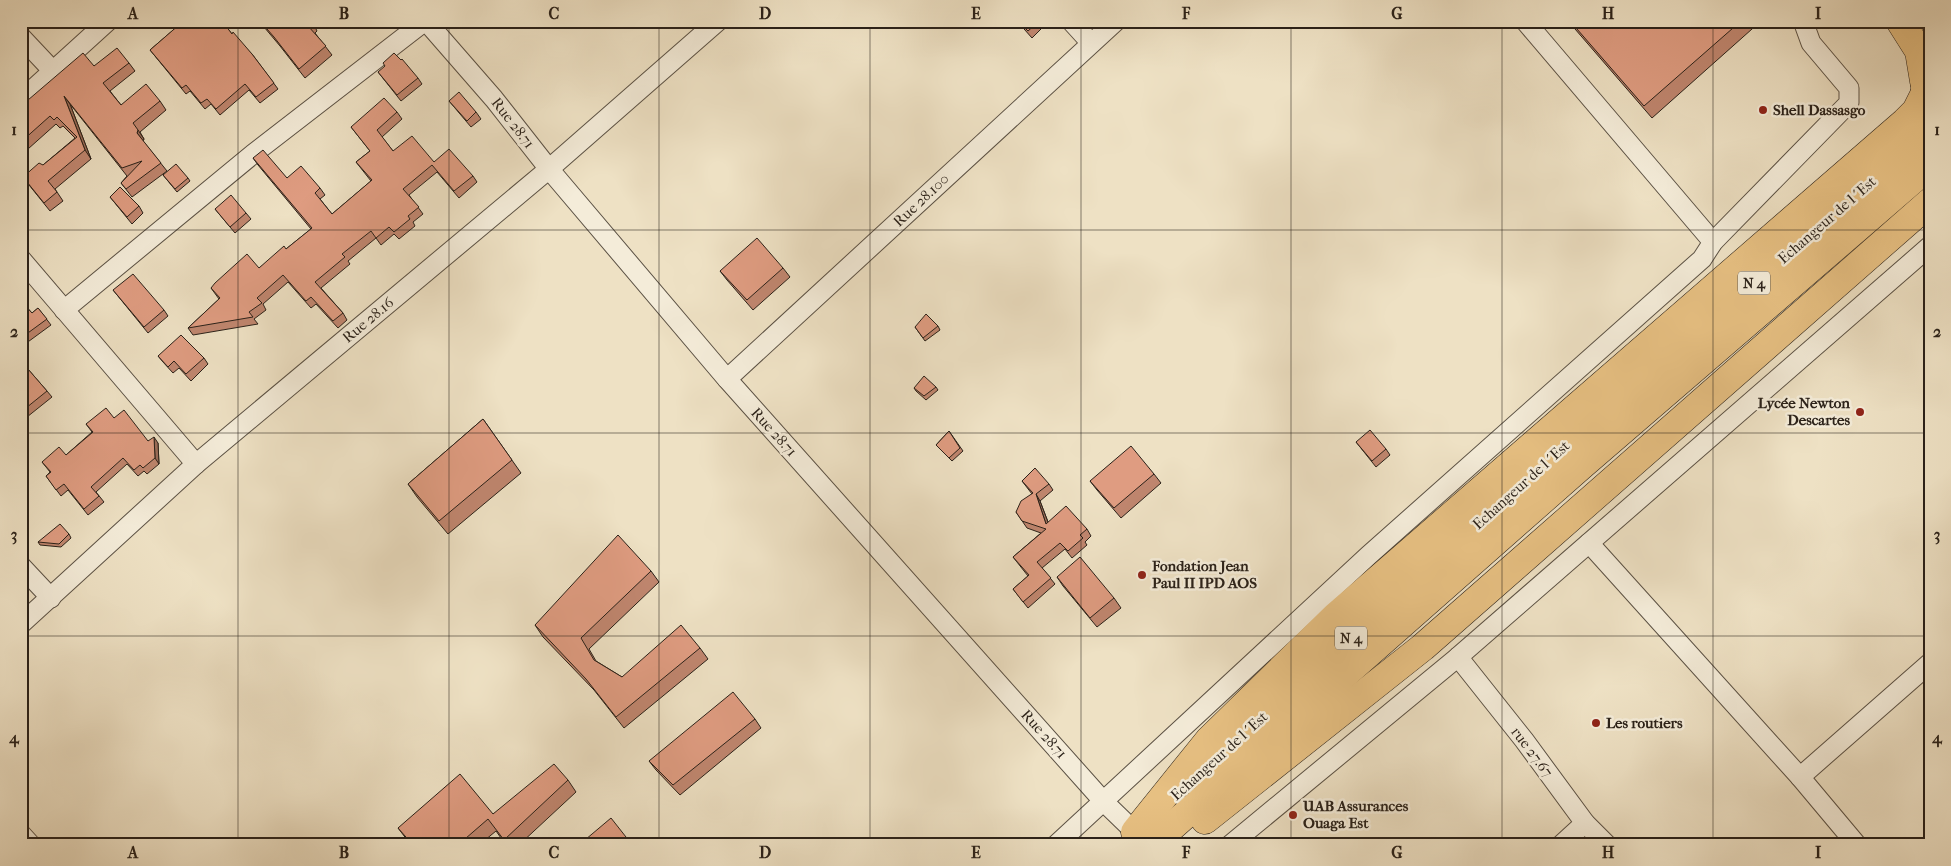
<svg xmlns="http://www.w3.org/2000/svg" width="1951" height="866" font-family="'IM FELL French Canon',serif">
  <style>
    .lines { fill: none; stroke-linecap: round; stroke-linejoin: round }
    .minor-casing { stroke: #5b5144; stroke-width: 21 }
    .primary-casing { stroke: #2a2119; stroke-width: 29 }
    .trunk-casing { stroke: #2a2119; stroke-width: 29 }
    .minor { stroke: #f4ecd9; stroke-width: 19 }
    .primary { stroke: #e7c082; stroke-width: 28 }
    .trunk { stroke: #e7c082; stroke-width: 28 }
    .wall { fill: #c0866f; stroke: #2a2119 }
    .shaded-wall { fill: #9c6d5a; stroke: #2a2119 }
    .building { fill: #df9c81; stroke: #2a2119 }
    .grid { fill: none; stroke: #2a2119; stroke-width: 1; stroke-opacity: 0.55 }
    .poi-dot { fill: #8f2418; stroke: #f4ecd9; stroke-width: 2 }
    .labels { text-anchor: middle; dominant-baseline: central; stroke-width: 5; stroke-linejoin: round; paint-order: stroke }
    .shield { fill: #f4ecd9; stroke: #675e53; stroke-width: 1 }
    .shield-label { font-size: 14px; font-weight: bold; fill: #2a2119 }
    .poi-label { font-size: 15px; font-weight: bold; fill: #2a2119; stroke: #f4ecd9; text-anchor: start }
    .street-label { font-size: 15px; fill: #2a2119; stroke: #f4ecd9 }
    .neatline { fill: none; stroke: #2a2119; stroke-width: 2 }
    .grid-label { font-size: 16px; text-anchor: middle; font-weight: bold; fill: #2a2119 }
  </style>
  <rect width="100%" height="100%" fill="#eee1c4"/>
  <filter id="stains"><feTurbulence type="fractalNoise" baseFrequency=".004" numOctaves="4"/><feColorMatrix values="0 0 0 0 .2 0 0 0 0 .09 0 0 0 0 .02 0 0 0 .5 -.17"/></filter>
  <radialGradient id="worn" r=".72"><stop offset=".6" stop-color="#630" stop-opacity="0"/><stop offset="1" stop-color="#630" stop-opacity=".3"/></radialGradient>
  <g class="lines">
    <g class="minor-casing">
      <g id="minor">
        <path d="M426 21 494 99 549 169 727 379 1104 802 1135 832"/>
        <path d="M1071 21 1091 43"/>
        <path d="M1525 21 1713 242"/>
        <path d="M21 37 53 71"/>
        <path d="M21 100 108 21"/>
        <path d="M21 259 196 464"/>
        <path d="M64 310 253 154 425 21"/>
        <path d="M727 379 1116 21"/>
        <path d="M1589 543 1800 777 1857 845"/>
        <path d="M21 566 51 598"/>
        <path d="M21 624 196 464 549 169 718 21"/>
        <path d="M1458 657 1524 740 1585 823 1607 845"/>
        <path d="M1800 777 1930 663"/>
        <path d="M21 834 31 845"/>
        <path d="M1056 845 1369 555 1702 259 1713 242 1849 103V88L1811 43 1803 21"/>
        <path d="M1230 845 1458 657 1930 246"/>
        <path d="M1561 845 1585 823"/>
      </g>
    </g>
    <g class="primary-casing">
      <path id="primary" d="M1900 21 1919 51 1924 81"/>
    </g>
    <g class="trunk-casing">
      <g id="trunk">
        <path d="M1929 112C1923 92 1923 75 1930 55"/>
        <path d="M1200 773 1567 444 1930 132"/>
        <path d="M1205 820 1423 647 1930 202"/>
        <path d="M1135 832 1209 740 1336 616 1905 122 1916 111 1924 95"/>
        <path d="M1151 845 1582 465 1930 165"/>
      </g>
    </g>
    <use href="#minor" class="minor"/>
    <use href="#primary" class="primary"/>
    <use href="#trunk" class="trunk"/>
  </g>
  <g class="wall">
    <path d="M176 21H222L232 34 252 54 278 89 260 103 249 90 220 115 211 104 205 109 190 91 186 94 150 50 179 25Z"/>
    <path d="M259 21H322L315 27 317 31 315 33 332 55 305 78 280 46Z"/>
    <path d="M1017 21H1038L1042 28 1032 38Z"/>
    <path d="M1569 21H1761L1652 118 1575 29Z"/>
    <path d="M129 63 135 71 110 91 121 105 160 101 166 110 140 132 144 139 143 141 167 171 132 197 121 183 127 176 70 104 91 159 55 189 63 201 50 211 29 185 23 177 43 165 75 138 63 126 60 128 56 124 28 149 22 142H21V106L94 66Z"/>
    <path d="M378 72 418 78 422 84 401 101Z"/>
    <path d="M449 101 476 112 481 119 471 127Z"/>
    <path d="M397 112 402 119 382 137 393 151 434 162 473 176 477 182 459 198 437 172 409 195 423 214 413 222 415 226 399 239 394 234 381 245 376 238 348 261 350 264 321 288 343 313 347 320 338 328 316 304 311 308 288 282 263 304 266 310 254 319 258 324 193 335 188 328 219 299 211 288 259 268 286 249 311 229 258 165 253 158 287 178 320 188 325 195 320 199 332 214 371 181 356 162 370 151 351 127Z"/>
    <path d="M163 175 188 178 190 181 177 192Z"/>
    <path d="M110 197 139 206 143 213 132 224Z"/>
    <path d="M215 209 246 213 251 219 235 233Z"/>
    <path d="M783 268 790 277 753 310 727 280 720 271Z"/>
    <path d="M113 290 164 310 168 316 148 333Z"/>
    <path d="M21 301 32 313 38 308 51 325 21 347Z"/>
    <path d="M938 326 940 330 925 341 915 327Z"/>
    <path d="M158 356 204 358 208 364 191 381 179 368 173 373 163 362Z"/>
    <path d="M21 361 47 391 52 397 22 421Z"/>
    <path d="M936 387 938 390 926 400 916 391 914 388Z"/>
    <path d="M114 418 148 441 158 443 159 464 147 474 144 471 138 476 127 464 96 492 104 502 88 515 68 490 61 496 46 476 50 472 42 462 66 455 92 432 86 424Z"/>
    <path d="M483 419 521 473 448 534 417 497 408 484Z"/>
    <path d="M949 431 963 451 952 461 936 445Z"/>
    <path d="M1356 442 1386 449 1390 455 1376 467Z"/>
    <path d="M1154 474 1161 483 1121 518 1097 490 1090 481Z"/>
    <path d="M1022 481 1049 484 1053 490 1040 501 1048 522 1087 529 1091 536 1085 542 1087 545 1072 558 1065 549 1042 568 1055 584 1028 608 1013 589 1028 576 1013 557 1041 533 1027 528 1016 512 1032 494Z"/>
    <path d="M69 534 71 538 61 547 40 545 38 542Z"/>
    <path d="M651 571 659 582 589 649 596 661 622 677 700 648 708 659 624 728 594 690 543 637 535 625Z"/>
    <path d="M1057 577 1114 598 1121 608 1097 627 1063 586Z"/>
    <path d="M755 719 761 728 680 795 656 770 649 761Z"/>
    <path d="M568 780 576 792 520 844V845H506L496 831 479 845H411L398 828 493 814Z"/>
    <path d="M626 837 632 845H579Z"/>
  </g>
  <g class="shaded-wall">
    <path d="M64 96 70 104 91 159 85 150Z"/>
    <path d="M138 130 144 139 143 141 137 133Z"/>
    <path d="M154 437 158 443 159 464 155 458Z"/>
    <path d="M1036 494 1040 501 1051 530 1046 524Z"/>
  </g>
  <g class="building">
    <path d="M177 21H222L232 34 233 32 252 54 274 83 256 97 245 84 216 109 207 99 201 103 186 85 182 88 150 50 180 24Z"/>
    <path d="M260 21H310L311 23 308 26 326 46 299 69 274 37Z"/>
    <path d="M1018 21H1038V22L1028 31Z"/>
    <path d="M1570 21H1741L1644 106Z"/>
    <path d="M117 48 129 63 103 83 121 105 146 84 160 101 133 123 138 130 137 133 161 163 126 189 121 183 142 161 122 168 64 96 85 150 48 181 57 192 44 203 23 177 39 163 43 165 77 137 57 117 54 120 50 116 22 141 21 140V106L83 53 94 66Z"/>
    <path d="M394 53 401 60 402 59 418 78 397 95 378 72 385 66 383 63Z"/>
    <path d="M459 92 476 112 467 121 449 101Z"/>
    <path d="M384 98 397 112 377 130 393 151 412 136 434 162 449 149 473 176 454 191 432 165 403 189 419 207 408 216 410 219 394 232 389 227 376 238 371 231 342 254 345 257 315 282 343 313 333 321 311 297 306 301 283 275 257 298 262 303 249 312 253 317 188 328 220 298 211 288 215 283 247 254 259 268 284 246 286 249 312 228 253 158 263 150 287 178 301 166 320 188 315 193 332 214 372 180 356 162 370 151 351 127Z"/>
    <path d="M176 164 188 178 175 189 163 175Z"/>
    <path d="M120 187 139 206 127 217 110 197Z"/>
    <path d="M231 195 246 213 230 227 215 209Z"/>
    <path d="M757 238 783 268 747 300 720 271Z"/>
    <path d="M133 274 164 310 144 327 113 290Z"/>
    <path d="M21 301 32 313 38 308 47 319 21 338Z"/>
    <path d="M926 314 938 326 923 338 915 327Z"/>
    <path d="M181 335 204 358 186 374 174 361 168 367 158 356Z"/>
    <path d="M21 361 47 391 21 412Z"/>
    <path d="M924 376 936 387 924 396 914 388Z"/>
    <path d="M106 408 114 418 124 410 148 441 154 437 155 458 143 468 140 465 134 470 123 458 91 487 99 496 84 509 64 484 56 490 46 476 51 472 42 462 59 447 66 455 93 432 86 424Z"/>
    <path d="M483 419 512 460 439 521 408 484Z"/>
    <path d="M1370 430 1386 449 1372 461 1356 442Z"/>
    <path d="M949 431 960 448 949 458 936 445Z"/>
    <path d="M1131 446 1154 474 1114 508 1090 481Z"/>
    <path d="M1035 468 1049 484 1036 494 1046 524 1066 506 1087 529 1080 535 1083 538 1068 551 1060 543 1037 562 1051 578 1023 602 1013 589 1029 575 1013 557 1046 529 1022 521 1016 512 1021 501 1033 493 1022 481Z"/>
    <path d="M60 524 69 534 59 544 38 542Z"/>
    <path d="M618 535 651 571 581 638 594 660 622 677 681 625 700 648 616 717 586 679 535 625Z"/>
    <path d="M1080 557 1114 598 1090 618 1057 577Z"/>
    <path d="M733 692 755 719 673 785 649 761Z"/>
    <path d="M554 764 568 780 504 840 488 819 458 845H413L398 828 460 774 493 814Z"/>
    <path d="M611 818 626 837 617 845H579Z"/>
    <path d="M515 839 520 845H508Z"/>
  </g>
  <path class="grid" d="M238 21V845M449 21V845M659 21V845M870 21V845M1081 21V845M1291 21V845M1502 21V845M1713 21V845M21 230H1930M21 433H1930M21 636H1930"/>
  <g class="poi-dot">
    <circle cx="1763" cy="110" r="5"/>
    <circle cx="1860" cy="412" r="5"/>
    <circle cx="1142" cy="575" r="5"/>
    <circle cx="1596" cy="723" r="5"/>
    <circle cx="1293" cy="815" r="5"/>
  </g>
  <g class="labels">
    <g class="shield">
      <rect x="1738" y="271.5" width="32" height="23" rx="4"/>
      <rect x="1335" y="626.5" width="32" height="23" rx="4"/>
    </g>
    <g class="shield-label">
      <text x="1754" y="283">N 4</text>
      <text x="1351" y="638">N 4</text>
    </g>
    <g class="poi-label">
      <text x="1773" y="110">Shell Dassasgo</text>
      <text x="1850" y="403" text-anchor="end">Lycée Newton<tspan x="1850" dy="17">Descartes</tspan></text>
      <text x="1152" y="566">Fondation Jean<tspan x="1152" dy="17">Paul II IPD AOS</tspan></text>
      <text x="1606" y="723">Les routiers</text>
      <text x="1303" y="806">UAB Assurances<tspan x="1303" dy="17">Ouaga Est</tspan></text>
    </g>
    <g class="street-label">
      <text transform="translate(513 123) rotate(52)">Rue 28.71</text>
      <text transform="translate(921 200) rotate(-43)">Rue 28.100</text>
      <text transform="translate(1827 220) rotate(-41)">Echangeur de l´Est</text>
      <text transform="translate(368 320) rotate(-40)">Rue 28.16</text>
      <text transform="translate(774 432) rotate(48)">Rue 28.71</text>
      <text transform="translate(1521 485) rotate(-42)">Echangeur de l´Est</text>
      <text transform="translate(1044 734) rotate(48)">Rue 28.71</text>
      <text transform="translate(1532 752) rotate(53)">rue 27.67</text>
      <text transform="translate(1219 756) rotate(-42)">Echangeur de l´Est</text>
    </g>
  </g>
  <rect width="1951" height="866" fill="none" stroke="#eee1c4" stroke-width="55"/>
  <rect x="28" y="28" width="1896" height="810" class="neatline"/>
  <g class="grid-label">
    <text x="133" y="19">A</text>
    <text x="344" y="19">B</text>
    <text x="554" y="19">C</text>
    <text x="765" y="19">D</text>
    <text x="976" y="19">E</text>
    <text x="1186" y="19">F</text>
    <text x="1397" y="19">G</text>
    <text x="1608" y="19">H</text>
    <text x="1818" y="19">I</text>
    <text x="14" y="135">1</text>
    <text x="1937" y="135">1</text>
    <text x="14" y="337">2</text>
    <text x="1937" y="337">2</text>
    <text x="14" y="540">3</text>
    <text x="1937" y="540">3</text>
    <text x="14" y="743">4</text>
    <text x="1937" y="743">4</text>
    <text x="133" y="858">A</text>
    <text x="344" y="858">B</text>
    <text x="554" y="858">C</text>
    <text x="765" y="858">D</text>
    <text x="976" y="858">E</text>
    <text x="1186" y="858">F</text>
    <text x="1397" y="858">G</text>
    <text x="1608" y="858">H</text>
    <text x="1818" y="858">I</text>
  </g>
  <rect width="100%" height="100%" filter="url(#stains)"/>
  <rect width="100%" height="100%" fill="url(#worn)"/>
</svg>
